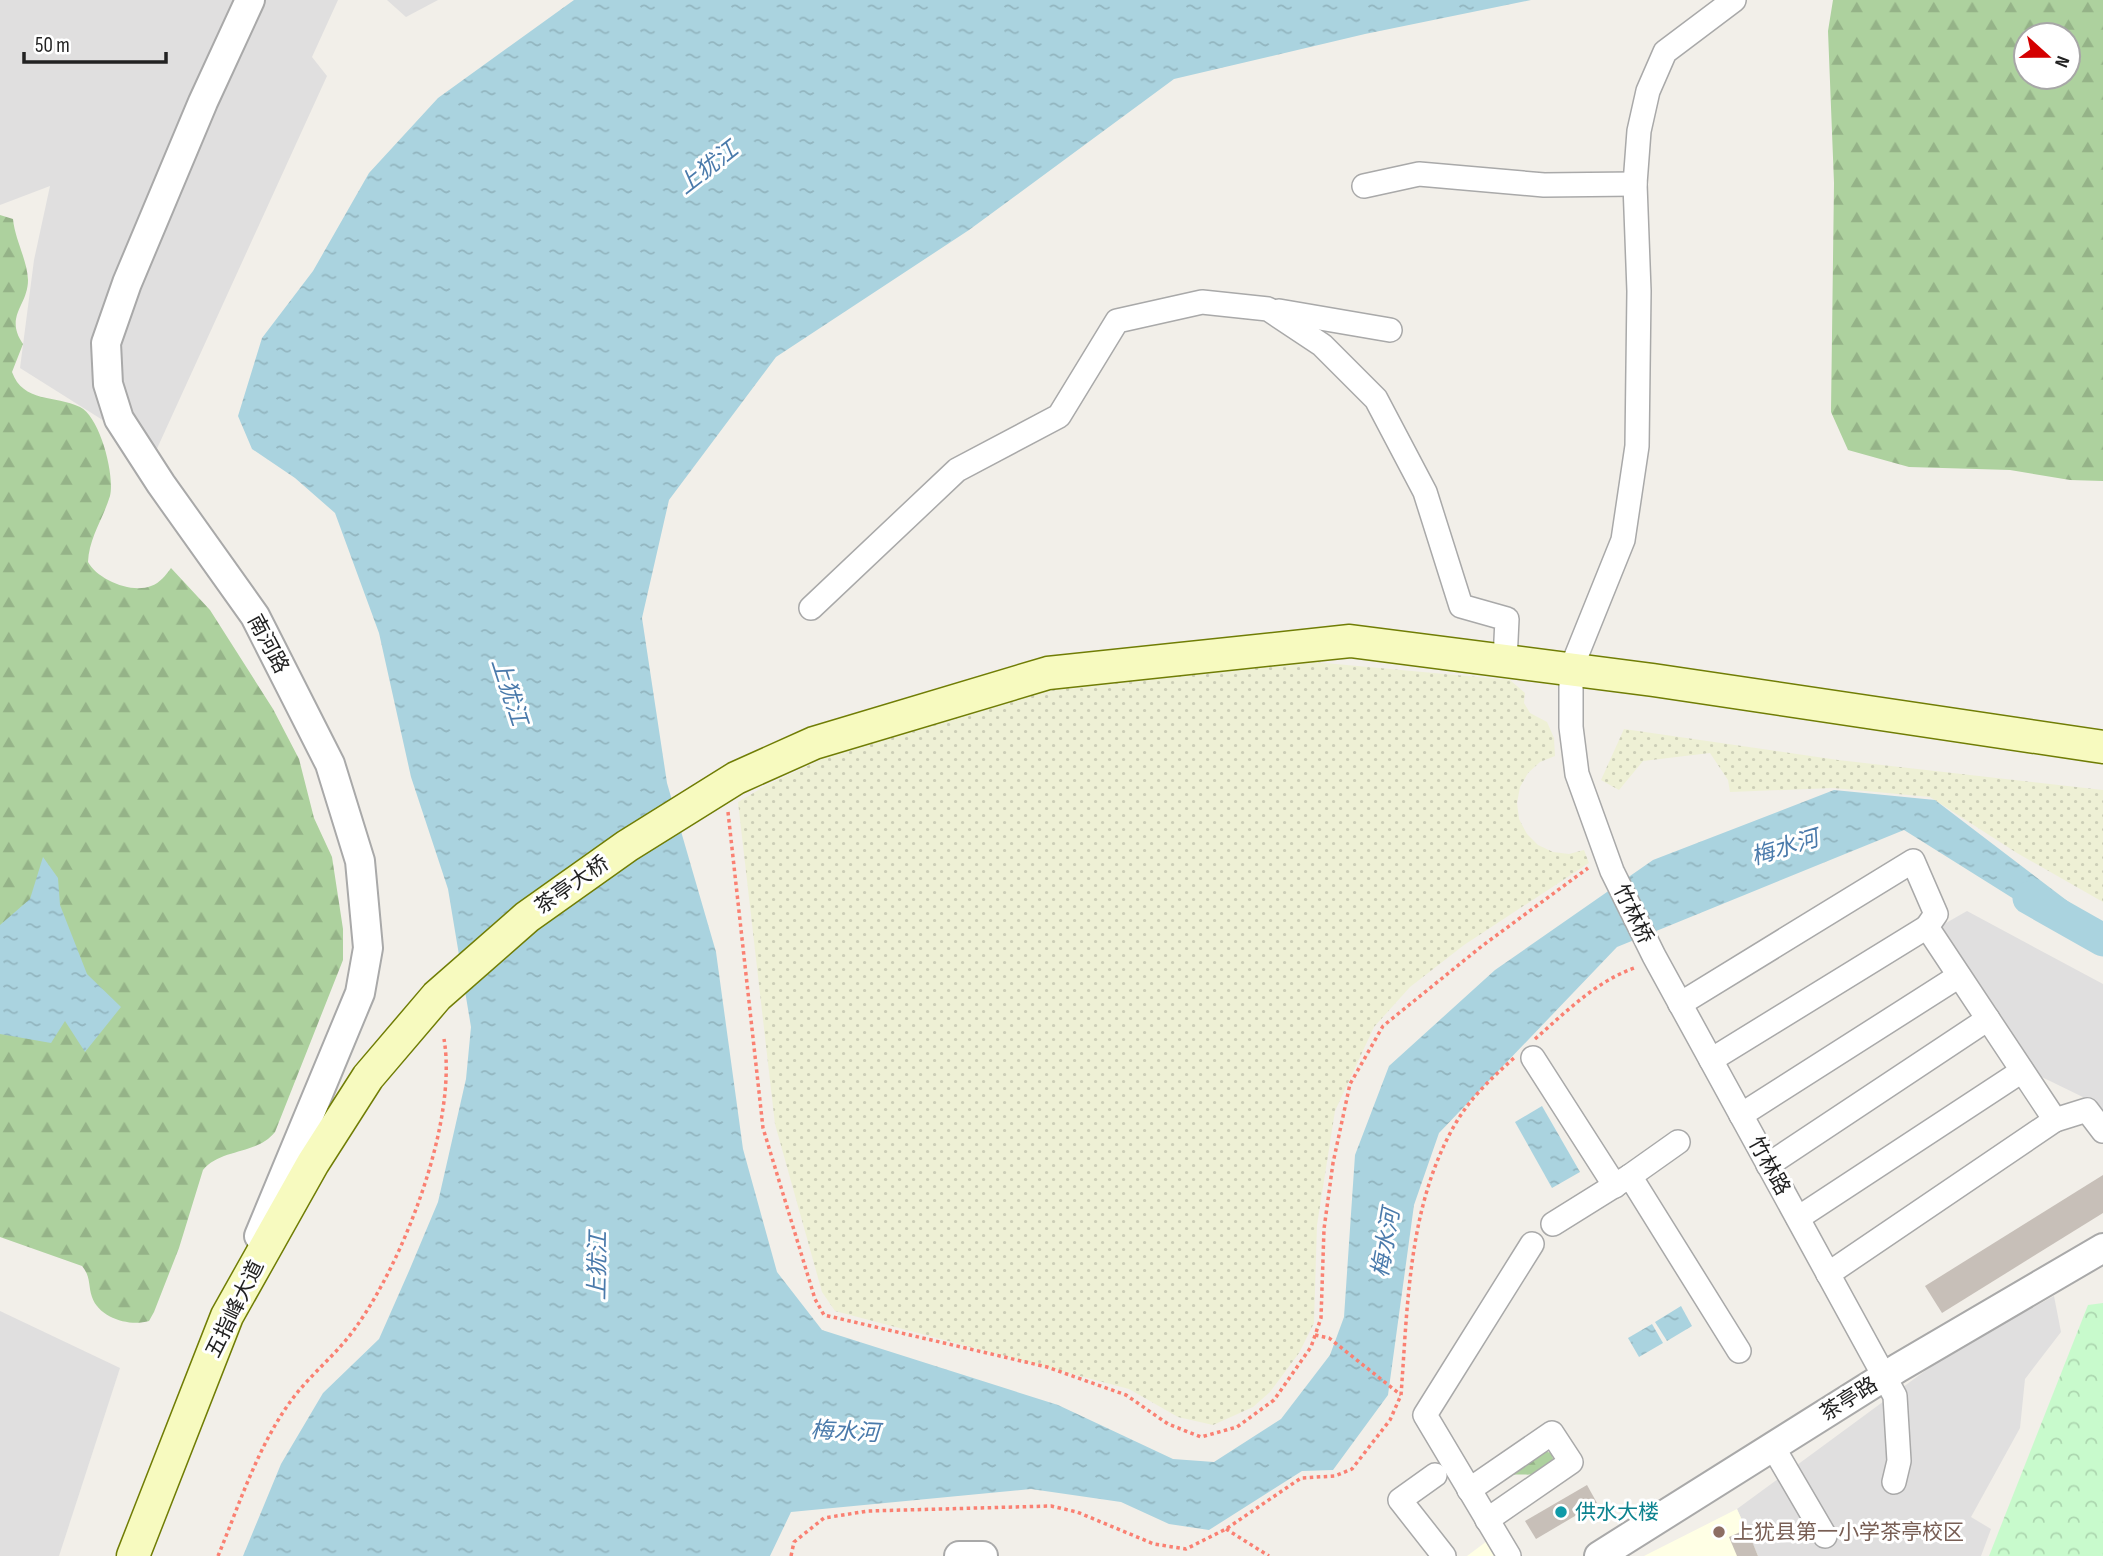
<svg xmlns="http://www.w3.org/2000/svg" width="2103" height="1556" font-family="'Sofia Sans Condensed','Noto Sans SC',sans-serif">
  <style>
    .residential { fill: #e0dfdf }
    .education { fill: #ffffe5 }
    .farmland { fill: url(#farmland-dots) }
    .forest { fill: url(#forest-firs); fill-rule: evenodd }
    .park { fill: url(#park-crowns) }
    .water { fill: url(#water-ripples) }
    .lines { fill: none; stroke-linecap: round; stroke-linejoin: round }
    .river { stroke: #aad3df; stroke-width: 33 }
    .building { fill: #c7bfb8 }
    .minor-casing { stroke: #a9a9a9; stroke-width: 26 }
    .tertiary-casing { stroke: #a9a9a9; stroke-width: 32 }
    .secondary-casing { stroke: #707d05; stroke-width: 35 }
    .path { stroke: #fa8072; stroke-width: 3.5; stroke-dasharray: 3.5 3.5; stroke-linecap: butt }
    .minor { stroke: #fff; stroke-width: 23 }
    .tertiary { stroke: #fff; stroke-width: 28 }
    .secondary { stroke: #f7fabf; stroke-width: 32 }
    .culture-dot { fill: #0f9aa8; stroke: #fff; stroke-width: 2.5 }
    .education-dot { fill: #8d6e63; stroke: #fff; stroke-width: 2.5 }
    .labels { text-anchor: middle; dominant-baseline: central; stroke-width: 6; stroke-linejoin: round; paint-order: stroke }
    .street-label { font-size: 21px; fill: #222; stroke: #fff }
    .culture-label { font-size: 21px; fill: #0d838f; stroke: #fff; text-anchor: start }
    .education-label { font-size: 21px; fill: #785e54; stroke: #fff; text-anchor: start }
    .water-label { font-size: 23px; font-style: italic; fill: #4a7aab; stroke: #fff }
  </style>
  <defs>
    <pattern id="farmland-dots" width="8" height="8" patternUnits="userSpaceOnUse" patternTransform="scale(1.75)"><rect width="8" height="8" fill="#eef0d5"/><path d="M2 2h.1M6 6h.1" fill="none" stroke="#ccceb7" stroke-width="1.8" stroke-linecap="round"/></pattern>
    <pattern id="forest-firs" width="22" height="20" patternUnits="userSpaceOnUse" patternTransform="scale(1.75)"><rect width="22" height="20" fill="#add19e"/><path d="M5 1l3.5 6h-7zM16 11l3.5 6h-7z" fill="#95b388"/></pattern>
    <pattern id="park-crowns" width="20" height="18" patternUnits="userSpaceOnUse" patternTransform="scale(1.75)"><rect width="20" height="18" fill="#c8facc"/><path d="M2 6a3 3 0 1 1 6 0M12 15a3 3 0 1 1 6 0" fill="none" stroke="#acd6af"/></pattern>
    <pattern id="water-ripples" width="26" height="14" patternUnits="userSpaceOnUse" patternTransform="scale(1.75)"><rect width="26" height="14" fill="#aad3df"/><path d="M2 4q2-2 4 0t4 0M15 11q2-2 4 0t4 0" fill="none" stroke="#92b5bf"/></pattern>
  </defs>
  <rect width="100%" height="100%" fill="#f2efe9"/>
  <g class="residential">
    <path d="M0 0H338L312 57 327 76 155 453 20 368 34 260 50 186 0 205Z"/>
    <path d="M387 0H438L406 17Z"/>
    <path d="M1967 911 2103 984V1119L2089 1100 2003 1058 1932 931Z"/>
    <path d="M2054 1296 2061 1332 2025 1379 2020 1428 1971 1517 1991 1529 1981 1556H1758L1737 1509 1948 1354Z"/>
    <path d="M0 1311 120 1368 59 1556H0Z"/>
  </g>
  <g class="education">
    <path d="M1737 1509 1758 1556H1644Z"/>
    <path d="M1491 1538 1504 1556H1467Z"/>
  </g>
  <g class="farmland">
    <path d="M1303 661 1510 680 1525 693 1524 703 1530 713 1547 722 1554 738 1555 756 1540 762 1528 773 1520 787 1517 803 1519 819 1527 834 1538 845 1553 852 1569 854 1584 850 1589 863 1464 945 1410 987 1374 1027 1335 1111 1317 1225 1314 1323 1299 1353 1270 1392 1253 1407 1213 1425 1178 1417 1129 1389 835 1311 822 1292 775 1124 738 802 767 785 886 729 1046 686Z"/>
    <path d="M1624 729 1838 760 2103 790V902L2017 853 1930 797 1833 788 1730 792 1728 780 1710 753 1643 761 1619 790 1601 780Z"/>
  </g>
  <g class="forest">
    <path d="M1833 0H2103V481L2070 480 2010 470 1909 467 1848 450 1831 412 1834 183 1828 31ZM2068 35V77H2026V35Z"/>
    <path d="M0 215 13 219C15 240 27 259 28 280 28 306 4 316 23 344L12 372C23 403 55 395 80 407 100 417 115 475 110 496 103 519 89 538 88 562 97 579 131 594 151 586 160 583 166 575 171 568L210 610 273 709 299 759 314 818 332 857 343 929V960L275 1132C257 1155 221 1148 203 1170L179 1248 154 1312 149 1321C130 1327 99 1318 92 1297 88 1285 91 1277 82 1266L0 1237Z"/>
    <path d="M1543 1451 1552 1453 1553 1459C1534 1480 1535 1473 1511 1475Z"/>
  </g>
  <path class="park" d="M2103 1303V1556H1989L2088 1305Z"/>
  <g class="water">
    <path d="M574 0H1531L1365 34 1174 79 969 230 776 357 669 500 642 618 667 783 716 952 743 1149 777 1272 822 1330 1058 1405 1173 1459 1214 1462 1281 1419 1330 1355 1344 1317 1355 1155 1389 1066 1495 970 1653 860 1834 790 1935 800 2078 909 2062 929 1904 830 1617 947 1439 1133 1414 1205 1388 1395 1333 1470 1302 1471 1209 1530 1169 1524 1121 1502 1031 1489 791 1512 770 1556H243L281 1464 323 1393 379 1339 409 1271 438 1202 466 1079 471 1027 448 889 411 777 379 633 335 513 295 478 252 449 238 416 262 338 313 271 369 173 438 98Z"/>
    <path d="M43 857 58 878 60 905 87 974 121 1007 85 1052 65 1021 51 1043 0 1034V925L30 899Z"/>
    <path d="M1542 1106 1580 1172 1552 1188 1515 1122Z"/>
    <path d="M1681 1306 1692 1326 1667 1341 1655 1322Z"/>
    <path d="M1652 1324 1663 1343 1639 1357 1628 1338Z"/>
  </g>
  <g class="lines">
    <path class="river" d="M2029 898 2103 940"/>
  </g>
  <g class="building">
    <path d="M2103 1175V1213L1942 1313 1925 1286Z"/>
    <path d="M1587 1485 1597 1503 1536 1539 1525 1521Z"/>
    <path d="M1747 1529 1758 1556H1737L1729 1537Z"/>
  </g>
  <g class="lines">
    <g class="minor-casing">
      <g id="minor">
        <path d="M1734 0 1665 52 1648 91 1639 131 1635 184 1639 291 1637 446 1623 540 1571 669V727L1577 774 1612 871 1654 956 1895 1396 1899 1461 1894 1482"/>
        <path d="M1364 186 1419 174 1544 185 1635 184"/>
        <path d="M1279 311 1390 330"/>
        <path d="M811 608 957 470 1059 416 1117 321 1202 302 1268 309 1322 345 1376 399 1425 492 1461 606 1507 619 1505 661"/>
        <path d="M1680 1004 1913 861 1936 914 1927 927 2055 1120 2087 1110 2103 1131"/>
        <path d="M1533 1058 1615 1186"/>
        <path d="M1711 1060 1927 927"/>
        <path d="M1741 1115 1959 976"/>
        <path d="M1768 1165 1988 1019"/>
        <path d="M1630 1176 1678 1142"/>
        <path d="M1798 1218 2022 1071"/>
        <path d="M1553 1224 1630 1176 1739 1351"/>
        <path d="M1828 1274 2055 1120"/>
        <path d="M1773 1447 1825 1536"/>
        <path d="M1435 1475 1400 1500 1444 1556"/>
        <path d="M1469 1490 1552 1433 1571 1462 1487 1520"/>
        <path d="M1509 1556 1425 1415 1532 1244"/>
      </g>
    </g>
    <g class="tertiary-casing">
      <g id="tertiary">
        <path d="M250 0 203 102 127 283 106 343 108 384 119 419 161 484 255 616 330 764 360 861 368 948 360 993 259 1236"/>
        <path d="M959 1556H983"/>
        <path d="M1599 1556 1898 1368 2103 1248"/>
      </g>
    </g>
    <g class="secondary-casing">
      <path id="secondary" d="M133 1556 227 1316 313 1163 368 1077 437 996 527 917 627 846 736 778 814 743 1048 673 1350 641 1653 680 2103 747"/>
    </g>
    <g class="path">
      <path d="M728 812 763 1128 815 1299 824 1315 1047 1367 1126 1395 1168 1424 1201 1437 1237 1427 1274 1400 1311 1347 1321 1318 1324 1229 1333 1163 1350 1084 1383 1026 1482 946 1588 868"/>
      <path d="M1535 1039C1567 1011 1596 981 1637 967"/>
      <path d="M1315 1335 1329 1338 1401 1395"/>
      <path d="M1226 1529 1269 1556"/>
      <path d="M218 1556C240 1503 258 1445 293 1398 312 1373 338 1353 356 1327 404 1260 458 1121 444 1039"/>
      <path d="M791 1556 794 1542 824 1518 868 1511 1051 1506 1077 1512 1154 1544 1186 1549 1226 1529 1301 1478 1335 1476 1352 1469 1390 1420 1401 1395C1408 1303 1408 1203 1457 1121 1472 1096 1493 1077 1514 1058"/>
    </g>
    <use href="#minor" class="minor"/>
    <use href="#tertiary" class="tertiary"/>
    <use href="#secondary" class="secondary"/>
  </g>
  <circle class="culture-dot" cx="1561" cy="1512" r="7"/>
  <circle class="education-dot" cx="1719" cy="1532" r="7"/>
  <g class="labels">
    <g class="street-label">
      <text transform="translate(268 644) rotate(62)">南河路</text>
      <text transform="translate(572 885) rotate(-35)">茶亭大桥</text>
      <text transform="translate(1633 914) rotate(64)">竹林桥</text>
      <text transform="translate(1769 1166) rotate(61)">竹林路</text>
      <text transform="translate(235 1309) rotate(-64)">五指峰大道</text>
      <text transform="translate(1849 1399) rotate(-32)">茶亭路</text>
    </g>
    <g class="culture-label">
      <text x="1575" y="1512">供水大楼</text>
    </g>
    <g class="education-label">
      <text x="1733" y="1532">上犹县第一小学茶亭校区</text>
    </g>
    <g class="water-label">
      <text transform="translate(708 168) rotate(-38)">上犹江</text>
      <text transform="translate(509 692) rotate(72)">上犹江</text>
      <text transform="translate(1785 848) rotate(-17)">梅水河</text>
      <text transform="translate(1386 1243) rotate(-80)">梅水河</text>
      <text transform="translate(598 1266) rotate(-89)">上犹江</text>
      <text transform="translate(845 1432) rotate(3)">梅水河</text>
    </g>
  </g>
  <g transform="translate(2047 56) rotate(111)"><circle r="33" fill="#ffffff" stroke="#a7a7a7" stroke-width="2"/>
  <path d="M0-5L12 26L0 18L-12 26Z" fill="#d40000"/>
  <text y="-10" font-size="19" font-weight="bold" text-anchor="middle" fill="#222222">N</text>
  </g>
  <path d="M24 52v10h142v-10" fill="none" stroke="#222222" stroke-width="3.5"/>
  <text x="35" y="52" font-size="21" fill="#222222" stroke="#ffffff" stroke-width="5" paint-order="stroke">50 m</text>
</svg>
